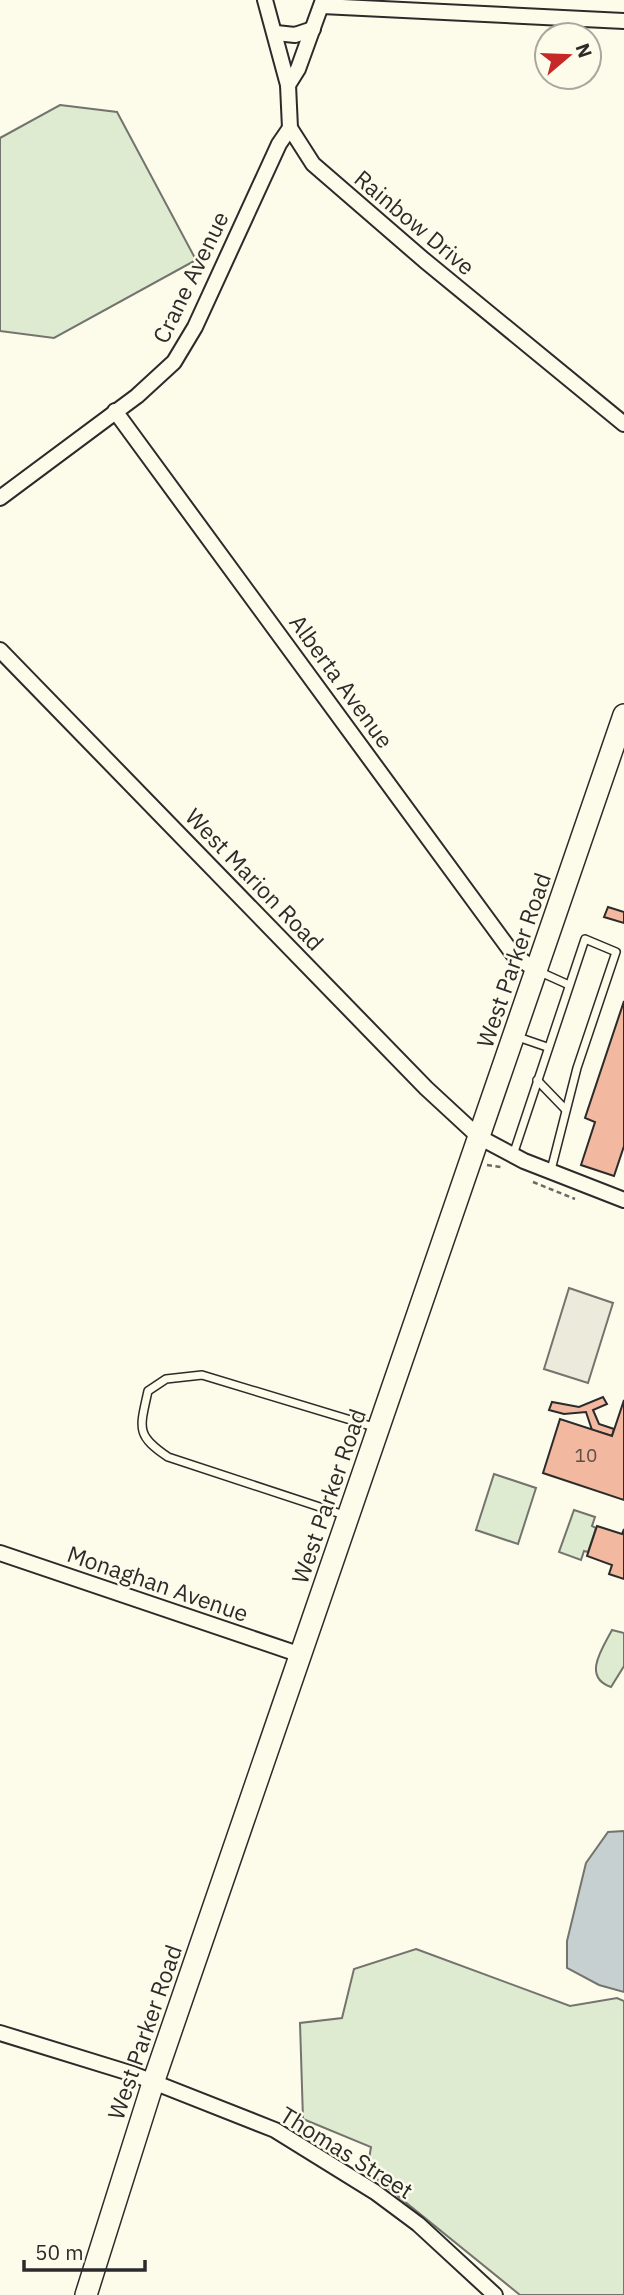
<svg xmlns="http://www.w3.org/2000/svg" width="624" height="2295" font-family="'IBM Plex Sans',sans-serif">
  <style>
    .green { fill: #deebd1; stroke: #74746e; stroke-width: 2 }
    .parking { fill: #eceadb; stroke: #74746e; stroke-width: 2 }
    .water { fill: #c7d0d0; stroke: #74746e; stroke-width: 2 }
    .building { fill: #f2b8a0; stroke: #2b2b2b; stroke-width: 2 }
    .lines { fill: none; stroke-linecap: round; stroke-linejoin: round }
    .lane-casing { stroke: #2b2b2b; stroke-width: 10 }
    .street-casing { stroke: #2b2b2b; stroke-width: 18 }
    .secondary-casing { stroke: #2b2b2b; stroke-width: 24 }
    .path { stroke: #6a6964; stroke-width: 2.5; stroke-dasharray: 5 3.5; stroke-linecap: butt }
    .lane { stroke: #fdfbea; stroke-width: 7 }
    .street { stroke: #fdfbea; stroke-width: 14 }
    .secondary { stroke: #fdfbea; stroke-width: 21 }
    .labels { text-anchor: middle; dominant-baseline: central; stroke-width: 5; stroke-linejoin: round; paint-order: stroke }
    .number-label { font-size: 19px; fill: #5d4e48 }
    .street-label { font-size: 23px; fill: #2b2b2b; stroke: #fdfbea }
  </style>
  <rect width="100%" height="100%" fill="#fdfbea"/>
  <g class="green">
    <path d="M60 105 117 112 196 260 54 338 0 331V138Z"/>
    <path d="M494 1474 536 1488 518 1544 476 1530Z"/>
    <path d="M574 1510 595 1517 592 1526 596 1528 588 1552 584 1551 581 1560 559 1552Z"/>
    <path d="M612 1630 624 1633V1666L611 1687C582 1677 602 1649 612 1630Z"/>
    <path d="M416 1949 570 2006 617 1998 624 2001V2295H520L367 2171 371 2147 303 2119 300 2023 342 2018 354 1969Z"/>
  </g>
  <path class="parking" d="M569 1288 613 1303 588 1383 544 1369Z"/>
  <path class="water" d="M624 1831V1992L599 1985 567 1968V1941L586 1863 608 1832Z"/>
  <g class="building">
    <path d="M608 907 624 912V923L604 917Z"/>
    <path d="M624 1001V1146L614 1176 581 1165 595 1122 585 1118Z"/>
    <path d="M603 1397 607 1404 593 1410 599 1424 614 1429 612 1436 592 1430 586 1412 564 1414 549 1410 552 1402 579 1407Z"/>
    <path d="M624 1400V1500L543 1473 560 1419 612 1436Z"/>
    <path d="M597 1526 622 1534 624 1529V1579L609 1574 612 1565 587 1556Z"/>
  </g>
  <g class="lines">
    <g class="lane-casing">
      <g id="lane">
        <path d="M538 971 569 985"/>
        <path d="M515 1036 547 1047"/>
        <path d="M537 1080 565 1109"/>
        <path d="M513 1155 585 939 616 952 577 1068 551 1170"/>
        <path d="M344 1515 168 1457C135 1435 140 1428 148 1391L166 1379 202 1375 377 1428"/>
      </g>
    </g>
    <g class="street-casing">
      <g id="street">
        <path d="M265 0 288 85 290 128 313 164 424 260 624 424"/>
        <path d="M322 6 624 21"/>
        <path d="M276 33 295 35 313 29"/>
        <path d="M288 85 298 69 323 0"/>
        <path d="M115 411 513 954 537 971"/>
        <path d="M0 498 137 396 174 362 195 327 279 144 290 128"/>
        <path d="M0 650 426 1088 479 1137 524 1161 624 1200"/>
        <path d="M0 1553 301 1655"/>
        <path d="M0 2033 133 2074 275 2130 375 2192 418 2224 495 2295"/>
      </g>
    </g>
    <g class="secondary-casing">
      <path id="secondary" d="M86 2295 153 2083 624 715"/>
    </g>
    <g class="path">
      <path d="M487 1165 501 1167"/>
      <path d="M533 1182 575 1199"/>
    </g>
    <use href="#lane" class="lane"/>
    <use href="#street" class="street"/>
    <use href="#secondary" class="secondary"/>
  </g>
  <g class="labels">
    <g class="number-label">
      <text x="586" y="1455">10</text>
    </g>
    <g class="street-label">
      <text transform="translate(415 222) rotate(40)">Rainbow Drive</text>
      <text transform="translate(190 277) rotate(-64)">Crane Avenue</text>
      <text transform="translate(342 681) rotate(54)">Alberta Avenue</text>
      <text transform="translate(255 879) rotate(46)">West Marion Road</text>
      <text transform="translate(513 960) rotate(-71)">West Parker Road</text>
      <text transform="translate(328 1496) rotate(-71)">West Parker Road</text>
      <text transform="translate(158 1583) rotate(19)">Monaghan Avenue</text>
      <text transform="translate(144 2032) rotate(-71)">West Parker Road</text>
      <text transform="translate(347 2152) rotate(32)">Thomas Street</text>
    </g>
  </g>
  <g transform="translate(568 56) rotate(71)"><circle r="33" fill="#fdfbea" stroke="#a9a89e" stroke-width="2"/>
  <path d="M0-5L12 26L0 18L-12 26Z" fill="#c62828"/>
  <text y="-10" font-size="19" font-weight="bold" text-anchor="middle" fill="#2b2b2b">N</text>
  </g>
  <path d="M24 2260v10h121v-10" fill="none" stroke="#2b2b2b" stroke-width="3.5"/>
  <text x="35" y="2260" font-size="21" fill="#2b2b2b" stroke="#fdfbea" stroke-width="5" paint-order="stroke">50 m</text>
</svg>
